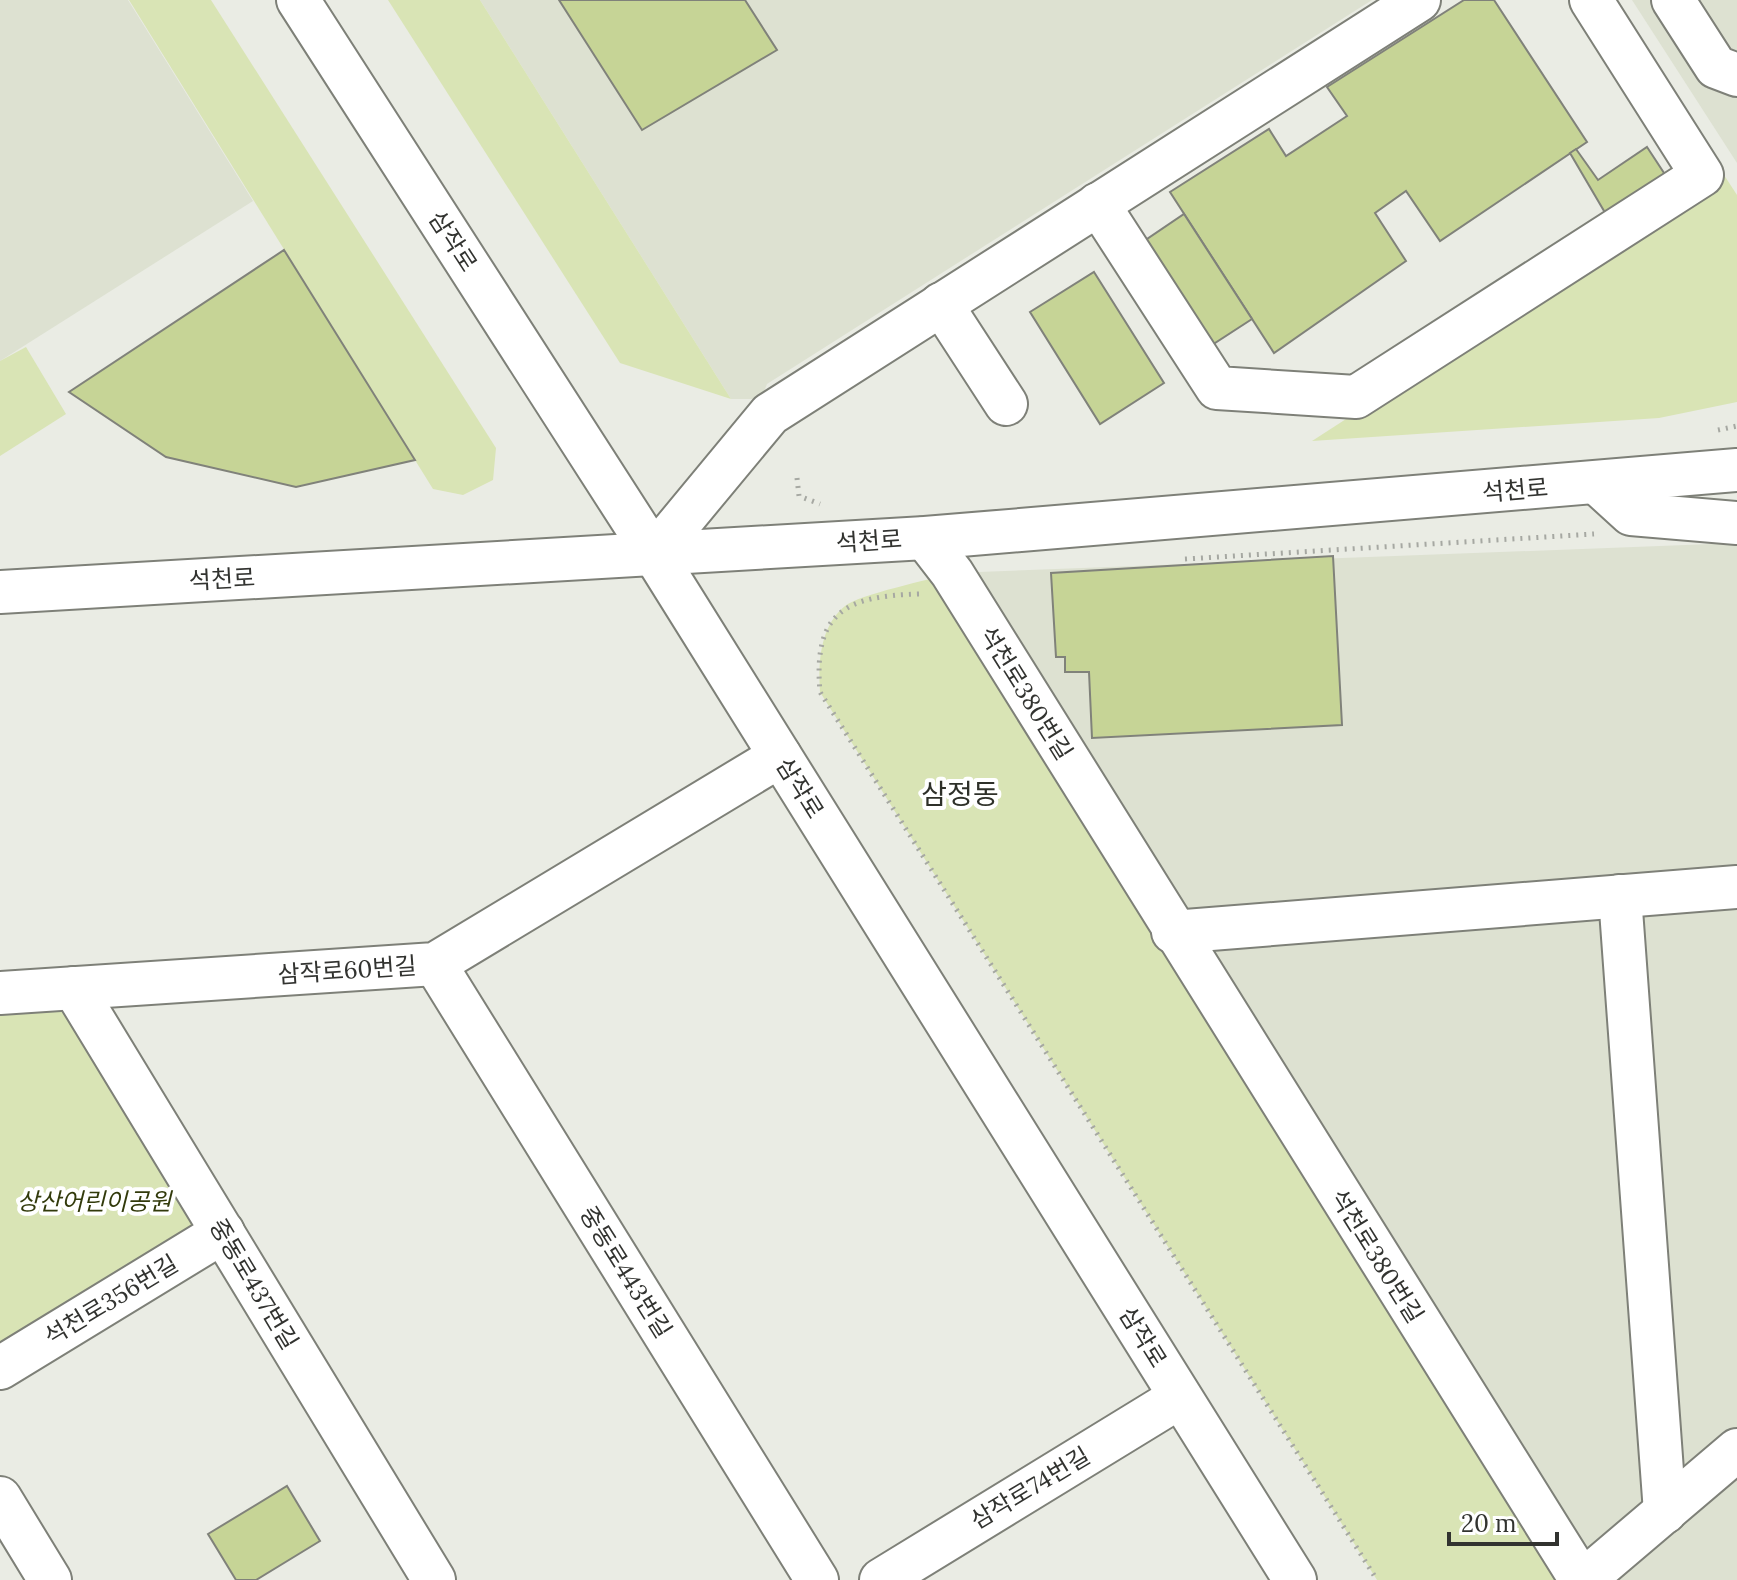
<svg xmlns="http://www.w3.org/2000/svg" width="1737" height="1580" font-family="Lora,'Noto Sans KR',serif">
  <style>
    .built { fill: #dde1d1 }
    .green { fill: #d9e4b5 }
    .building { fill: #c6d496; stroke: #80827a; stroke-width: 2 }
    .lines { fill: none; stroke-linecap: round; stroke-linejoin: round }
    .minor-casing { stroke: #7e8078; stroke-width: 46 }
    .path { stroke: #a6a8a2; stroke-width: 5; stroke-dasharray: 2 6; stroke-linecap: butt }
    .minor { stroke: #fff; stroke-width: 42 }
    .labels { text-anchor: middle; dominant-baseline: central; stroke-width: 8; stroke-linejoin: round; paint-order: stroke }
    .street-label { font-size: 24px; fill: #323330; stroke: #fff }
    .park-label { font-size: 24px; font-style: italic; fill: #323a0b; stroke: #fff }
    .quarter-label { font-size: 28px; fill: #2e3029; stroke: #fff }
  </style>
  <rect width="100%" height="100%" fill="#eaece4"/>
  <g class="built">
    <path d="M0 0H128L253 201 0 361Z"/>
    <path d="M480 0H1372L767 384 761 399H731Z"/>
    <path d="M1632 0H1737V163Z"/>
    <path d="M1737 543V1580H1583L952 573Z"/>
  </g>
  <g class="green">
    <path d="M129 0H211L496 448 493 480 463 495 433 489Z"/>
    <path d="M388 0H480L731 399 620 363Z"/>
    <path d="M1724 175 1737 195V402L1659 418 1312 441Z"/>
    <path d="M26 347 66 414 0 456V361Z"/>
    <path d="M952 573 1581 1580H1377L820 692C818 663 820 626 845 606 860 594 930 580 952 573Z"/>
    <path d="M74 988 223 1232 0 1368V993Z"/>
  </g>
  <g class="building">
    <path d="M559 0H745L777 50 642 130Z"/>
    <path d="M1464 0H1494L1587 142 1440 241 1406 191 1375 213 1406 261 1274 353 1170 192 1269 129 1286 156 1347 116 1327 87Z"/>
    <path d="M1647 147 1666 176 1607 216 1570 153 1576 149 1598 180Z"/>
    <path d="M1184 214 1252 319 1181 365 1113 262Z"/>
    <path d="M284 250 415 460 296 487 166 457 69 392Z"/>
    <path d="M1094 272 1164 383 1100 424 1030 312Z"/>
    <path d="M1333 556 1342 725 1092 738 1089 672H1065V657H1056L1051 573Z"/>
    <path d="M287 1486 320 1541 256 1580H236L208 1534Z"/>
  </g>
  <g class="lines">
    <g class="minor-casing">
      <g id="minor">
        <path d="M298 0 654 554 1295 1580"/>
        <path d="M1673 0 1716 67 1737 75"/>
        <path d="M1098 204 1217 388 1356 397 1702 175 1591 0"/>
        <path d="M941 304 1006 404"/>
        <path d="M1597 483 1631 514 1737 523"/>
        <path d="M925 538 952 573 1581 1580"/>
        <path d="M654 554 770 414 1419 0"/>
        <path d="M0 592 925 538 1737 470"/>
        <path d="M1620 896 1665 1512"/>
        <path d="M1173 932 1737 887"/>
        <path d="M435 964 817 1580"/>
        <path d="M74 988 434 1580"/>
        <path d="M0 993 435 964 780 756"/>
        <path d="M0 1368 223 1232"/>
        <path d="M0 1498 50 1580"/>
        <path d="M881 1580 1180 1397"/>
        <path d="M1584 1580 1737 1450"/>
      </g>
    </g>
    <g class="path">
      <path d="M1718 430 1737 426"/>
      <path d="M797 478 799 496 820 504"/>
      <path d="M1185 559 1594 534"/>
      <path d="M919 594C845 596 813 612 820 692L1377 1580"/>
    </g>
    <use href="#minor" class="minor"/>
  </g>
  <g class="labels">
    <g class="street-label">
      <text transform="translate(453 241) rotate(57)">삼작로</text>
      <text transform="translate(1515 490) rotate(-5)">석천로</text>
      <text transform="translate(869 541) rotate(-4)">석천로</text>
      <text transform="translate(222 579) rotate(-3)">석천로</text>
      <text transform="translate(1026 693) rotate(58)">석천로380번길</text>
      <text transform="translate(800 788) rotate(58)">삼작로</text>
      <text transform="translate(347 970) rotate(-4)">삼작로60번길</text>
      <text transform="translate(1377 1256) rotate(58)">석천로380번길</text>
      <text transform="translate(626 1272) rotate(58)">중동로443번길</text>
      <text transform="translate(254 1284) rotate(59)">중동로437번길</text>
      <text transform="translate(111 1300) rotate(-31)">석천로356번길</text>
      <text transform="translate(1143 1337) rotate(58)">삼작로</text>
      <text transform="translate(1030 1488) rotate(-31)">삼작로74번길</text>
    </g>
    <g class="park-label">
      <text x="94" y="1201">상산어린이공원</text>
    </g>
    <g class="quarter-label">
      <text x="960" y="794">삼정동</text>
    </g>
  </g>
  <path d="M1449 1532v12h108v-12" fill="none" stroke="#323330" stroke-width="4"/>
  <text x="1461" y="1532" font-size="24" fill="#323330" stroke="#ffffff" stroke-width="6" paint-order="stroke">20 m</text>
</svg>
